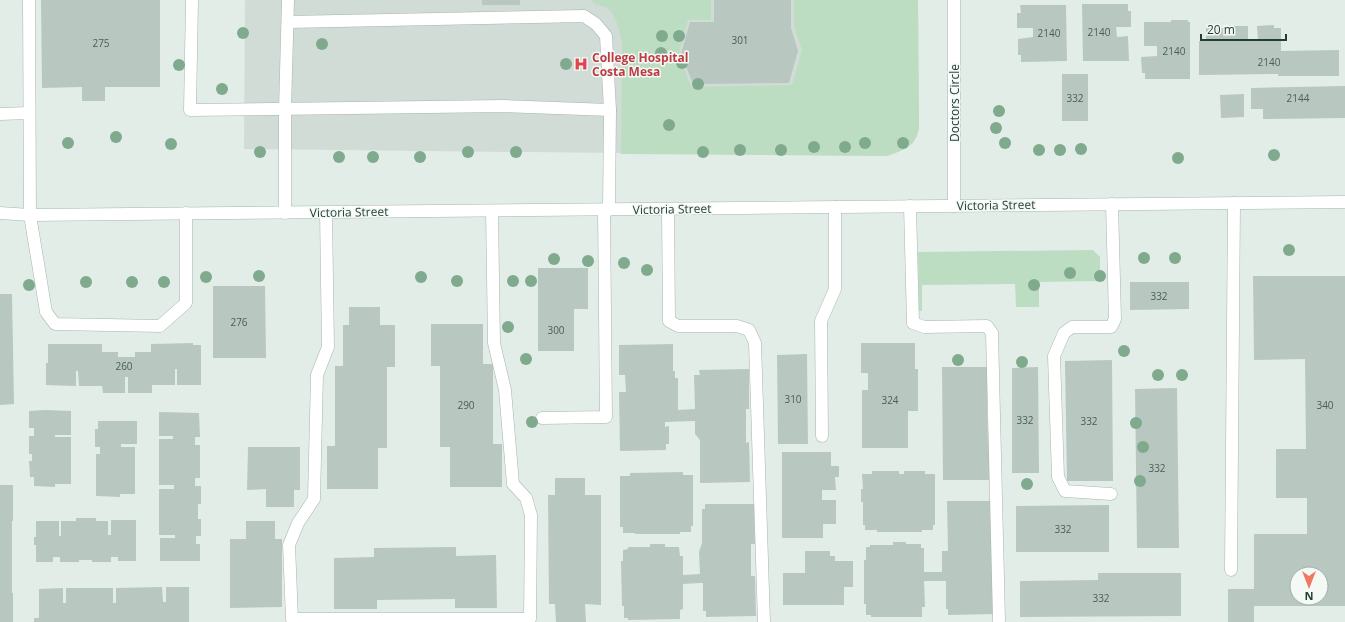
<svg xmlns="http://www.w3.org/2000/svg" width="1345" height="622" font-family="'Open Sans',sans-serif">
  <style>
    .built { fill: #d1dcd7 }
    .green { fill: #bdddc3 }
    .building { fill: #b9c7c1; fill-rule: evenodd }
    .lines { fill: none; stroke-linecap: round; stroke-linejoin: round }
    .lane-casing { stroke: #a6b5af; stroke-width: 13 }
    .street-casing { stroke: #a6b5af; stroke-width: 13 }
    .secondary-casing { stroke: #a2b8af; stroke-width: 13 }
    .lane { stroke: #fff; stroke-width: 12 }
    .street { stroke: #fff; stroke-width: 12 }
    .secondary { stroke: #fff; stroke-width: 12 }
    .tree { fill: #80aa8e }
    .labels { text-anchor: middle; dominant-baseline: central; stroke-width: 3; stroke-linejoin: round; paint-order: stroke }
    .number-label { font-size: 10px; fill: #486058 }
    .health-label { font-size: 12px; font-weight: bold; fill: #be3a42; stroke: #f4f9f6; text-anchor: start }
    .street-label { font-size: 12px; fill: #233e35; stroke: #f4f9f6 }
  </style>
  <rect width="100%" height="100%" fill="#e3ede8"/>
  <path class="built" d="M245 0H918L919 129 917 136 913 143 907 148 887 156 244 149Z"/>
  <g class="green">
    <path d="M591 0H711V20H688L679 54 691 87 792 85 802 50 794 27V0H918L919 128C915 147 904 150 887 156L621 154 622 42 617 23 612 13 606 7 595 4Z"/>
    <path d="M1093 250 1100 257V281L1039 282V307H1016L1015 284 922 285V311H919L918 252Z"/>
  </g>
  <g class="building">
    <path d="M41 0H160V87H105V101H82V87L42 88Z"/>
    <rect x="482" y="0" width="38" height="5"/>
    <path d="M714 0H791V28L798 51 789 83 693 84 681 54 690 22H714Z"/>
    <path d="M1082 4H1128V11H1131V27H1116L1117 37 1128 36 1129 61H1083Z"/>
    <path d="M1020 5H1066L1067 61 1021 62V55H1018V39L1033 37V28H1017V13H1021Z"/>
    <path d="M1171 20H1188V22H1190V79H1145V73H1142L1141 57 1157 56V46H1144V22H1171Z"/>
    <path d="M1274 25V28H1281V51L1339 50V76H1278V74L1199 75V41H1206V28H1232V26H1248V40H1258L1257 26Z"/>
    <rect x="1062" y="74" width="26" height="47"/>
    <path d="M1345 86V118L1263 119V109H1251V88Z"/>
    <path d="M1244 94V117L1221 118 1220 95Z"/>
    <path d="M538 268H588V309H574V351H538Z"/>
    <path d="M1253 276H1345V606H1254V622H1228V589H1254V534H1307V498H1276V449H1306L1305 359 1254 360ZM1297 574H1321V598H1297Z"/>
    <path d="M1130 282H1189V309L1130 310Z"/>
    <path d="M213 286H265L266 358H213Z"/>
    <path d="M0 294H12L14 404 0 405Z"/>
    <path d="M349 307H380V325H395V367H387V448H378V489H327V446H335V366H343V325H349Z"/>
    <path d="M431 324H483V364H493V444H502V487H450V447H440V366H431Z"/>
    <path d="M193 343V345H201V385H177V369H175V385H152V393H128V377H125V393H103L102 386H79L78 371H76V386L46 385V363H48V344H102V352H118V357H135V352H151V344Z"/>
    <path d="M861 343H915V369H918V411H908V448H862V390H868V373H861Z"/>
    <path d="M673 344V371H675V378H678V410L695 409 694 375H700L699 370 749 369V409H746V443L749 442 750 482 700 483V440L695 434V421L665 422V427L669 426V444H666V450L620 451 619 392H626L625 375H619V345Z"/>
    <path d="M807 354 808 444H778L777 355Z"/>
    <path d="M1112 360 1113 481H1067L1065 361Z"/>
    <path d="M942 367H991V406H987L988 441H991L992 480H943Z"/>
    <path d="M1038 367 1039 473H1012V368Z"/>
    <path d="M1177 388 1179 548H1137L1135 389Z"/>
    <path d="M45 410 71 411V435H55V437H71V484H55V487L34 486V477H30L29 461H32V454H29V436H34V428H29V411Z"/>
    <path d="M159 412 199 413 200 437H195V445H200V478H195V486H201V504H198V519H201V536H196V544H200V561H160V538H175V535H159V489H174V485H159V439H173V436H159Z"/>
    <path d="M98 421H137V444H121V447H135V494H120V497L96 496V454H100V447H95V429H98Z"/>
    <path d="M248 447H300V490H294V507H266V489L247 490Z"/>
    <path d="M782 452H831V466H839V477H835L836 490H822V500H836V524H823V538H782Z"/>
    <path d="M872 471H899V474H904V471H925V474H935V525H933V530H922V532H877V530H865V525H863V502H861V489H863L862 474H872Z"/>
    <path d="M683 472V475H693V526H691V532H680V534H635V533H623V527H620V476H630V473Z"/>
    <path d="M555 478H585V495H601V605L585 604 586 622H556L555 604H549L548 495H555Z"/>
    <path d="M0 485H13V521H12V593H13V622H0Z"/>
    <path d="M947 501H996L997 614 948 615V609H946V581H924L925 607H922V617H871V615H866V604H864V560H866V547H870V545H893V542H906V544H921V548H924V572H942V551H948Z"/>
    <path d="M705 504H754L755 544H751V576H755L756 616 706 617V611H703V583H700L683 584V609L680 610V619L628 620V618H624V606H622L621 561H623V550L628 549V547H650V544H665V547H679L680 556H683V575L700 574 699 552 702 543V509H705Z"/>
    <path d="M1109 505V552H1016V506Z"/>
    <path d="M76 518H96V521H108V535H111V520H136V561H118V557H111V562H92V560H79V562H60V557H53V562H36V545H34V537H36V521H59V536H61V521H76Z"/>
    <path d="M246 521H275V539H282V607L230 608V539H246Z"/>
    <path d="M456 547V556L496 555 497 608H455V599L377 600V609H334V558L374 557V548Z"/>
    <path d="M805 551H830V556H835V561H853V587H844V605H783V573H805Z"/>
    <path d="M1098 573H1181V616L1020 617V581L1098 580Z"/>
    <path d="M162 587 163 602H166V587H189V622H34V618H39V589L63 588V603H66V588H113V603H116V588Z"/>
  </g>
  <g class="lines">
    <g class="lane-casing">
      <g id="lane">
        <path d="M29 0 30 215 46 312 55 324 160 326 186 303V213"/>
        <path d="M192 0 190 110 504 106 610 110"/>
        <path d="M288 22 584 16 596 24 606 36 610 110 609 210"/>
        <path d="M0 114 29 113"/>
        <path d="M910 206 913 323 924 327 987 326 992 333 999 620"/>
        <path d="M668 209 669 321 678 326H737L749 330 755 343 764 622"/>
        <path d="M285 213V109L288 0"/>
        <path d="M326 213 328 347 317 375 314 499 298 523 289 545 292 619H530L531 515 526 498 513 484 505 390 494 343 492 211"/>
        <path d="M542 418 606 417 604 210"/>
        <path d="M822 436 821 321 835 289V207"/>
        <path d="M1111 494 1065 491 1058 477 1054 356 1064 333 1072 327H1111L1115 319 1112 204"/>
        <path d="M1231 570 1234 203"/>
      </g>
    </g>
    <g class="street-casing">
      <path id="street" d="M954 206V0"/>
    </g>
    <g class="secondary-casing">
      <path id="secondary" d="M0 213 30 215 1345 202"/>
    </g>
    <use href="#lane" class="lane"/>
    <use href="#street" class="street"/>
    <use href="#secondary" class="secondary"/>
  </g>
  <g class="tree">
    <circle cx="243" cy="33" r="6"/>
    <circle cx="662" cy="36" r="6"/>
    <circle cx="679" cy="36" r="6"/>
    <circle cx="322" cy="44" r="6"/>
    <circle cx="661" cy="53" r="6"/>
    <circle cx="682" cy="63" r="6"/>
    <circle cx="566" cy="64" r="6"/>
    <circle cx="179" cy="65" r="6"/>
    <circle cx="698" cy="84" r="6"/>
    <circle cx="222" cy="89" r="6"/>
    <circle cx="999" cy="111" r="6"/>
    <circle cx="669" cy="125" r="6"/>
    <circle cx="996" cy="128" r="6"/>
    <circle cx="116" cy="137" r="6"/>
    <circle cx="68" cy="143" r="6"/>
    <circle cx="865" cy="143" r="6"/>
    <circle cx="903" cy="143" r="6"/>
    <circle cx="1005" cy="143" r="6"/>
    <circle cx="171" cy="144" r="6"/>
    <circle cx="814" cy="147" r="6"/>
    <circle cx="845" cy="147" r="6"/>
    <circle cx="1081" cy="149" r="6"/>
    <circle cx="740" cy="150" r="6"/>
    <circle cx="781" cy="150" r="6"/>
    <circle cx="1039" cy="150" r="6"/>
    <circle cx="1060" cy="150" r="6"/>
    <circle cx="260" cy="152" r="6"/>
    <circle cx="468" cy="152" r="6"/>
    <circle cx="516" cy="152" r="6"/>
    <circle cx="703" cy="152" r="6"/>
    <circle cx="1274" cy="155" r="6"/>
    <circle cx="339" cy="157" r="6"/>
    <circle cx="373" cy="157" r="6"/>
    <circle cx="420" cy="157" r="6"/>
    <circle cx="1178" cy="158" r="6"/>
    <circle cx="1289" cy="250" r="6"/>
    <circle cx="1144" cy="258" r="6"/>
    <circle cx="1175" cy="258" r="6"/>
    <circle cx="554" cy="259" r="6"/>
    <circle cx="588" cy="261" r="6"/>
    <circle cx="624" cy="263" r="6"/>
    <circle cx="647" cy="270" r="6"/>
    <circle cx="1070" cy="273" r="6"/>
    <circle cx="259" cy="276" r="6"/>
    <circle cx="1100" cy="276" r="6"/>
    <circle cx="206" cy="277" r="6"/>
    <circle cx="421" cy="277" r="6"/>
    <circle cx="457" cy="281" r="6"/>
    <circle cx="513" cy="281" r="6"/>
    <circle cx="531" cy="281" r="6"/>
    <circle cx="86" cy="282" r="6"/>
    <circle cx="132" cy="282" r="6"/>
    <circle cx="164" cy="282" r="6"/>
    <circle cx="29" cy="285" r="6"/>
    <circle cx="1034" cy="285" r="6"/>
    <circle cx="508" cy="327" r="6"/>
    <circle cx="1124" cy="351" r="6"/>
    <circle cx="526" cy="359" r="6"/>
    <circle cx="958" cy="360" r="6"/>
    <circle cx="1022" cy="362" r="6"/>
    <circle cx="1158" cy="375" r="6"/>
    <circle cx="1182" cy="375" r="6"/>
    <circle cx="532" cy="422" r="6"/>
    <circle cx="1136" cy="423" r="6"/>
    <circle cx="1143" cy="447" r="6"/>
    <circle cx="1140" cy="481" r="6"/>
    <circle cx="1027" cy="484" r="6"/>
  </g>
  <defs>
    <g id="hospital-bare" transform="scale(1.08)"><path d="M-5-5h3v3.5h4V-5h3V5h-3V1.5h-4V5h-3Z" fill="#e0444e" stroke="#f4f9f6" stroke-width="2.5" paint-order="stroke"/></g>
  </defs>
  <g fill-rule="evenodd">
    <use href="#hospital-bare" x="581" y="64"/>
  </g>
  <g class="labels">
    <g class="number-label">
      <text x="1099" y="32">2140</text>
      <text x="1049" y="33">2140</text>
      <text x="740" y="40">301</text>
      <text x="101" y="43">275</text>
      <text x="1174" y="51">2140</text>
      <text x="1269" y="62">2140</text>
      <text x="1075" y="98">332</text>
      <text x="1298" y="98">2144</text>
      <text x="1159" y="296">332</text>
      <text x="239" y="322">276</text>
      <text x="556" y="330">300</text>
      <text x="124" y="366">260</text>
      <text x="793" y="399">310</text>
      <text x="890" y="400">324</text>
      <text x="466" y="405">290</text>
      <text x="1325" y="405">340</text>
      <text x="1025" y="420">332</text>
      <text x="1089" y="421">332</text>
      <text x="1157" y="468">332</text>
      <text x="1063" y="529">332</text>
      <text x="1101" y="598">332</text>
    </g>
    <g class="health-label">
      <text x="592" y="57">College Hospital<tspan x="592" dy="14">Costa Mesa</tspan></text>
    </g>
    <g class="street-label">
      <text transform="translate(954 103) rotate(-90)">Doctors Circle</text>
      <text transform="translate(996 205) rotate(-1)">Victoria Street</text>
      <text transform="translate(672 209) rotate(-1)">Victoria Street</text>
      <text transform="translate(349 212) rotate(-1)">Victoria Street</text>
    </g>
  </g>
  <g transform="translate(1309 586) rotate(180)"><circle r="19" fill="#f4f9f6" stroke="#a0aea9"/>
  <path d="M0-3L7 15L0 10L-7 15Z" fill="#ee7960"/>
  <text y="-6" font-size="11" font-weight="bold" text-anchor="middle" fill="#233e35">N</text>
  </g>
  <path d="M1201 34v6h85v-6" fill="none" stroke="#233e35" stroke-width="2"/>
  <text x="1207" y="34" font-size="12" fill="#233e35" stroke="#f4f9f6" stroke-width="3" paint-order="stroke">20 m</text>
</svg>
